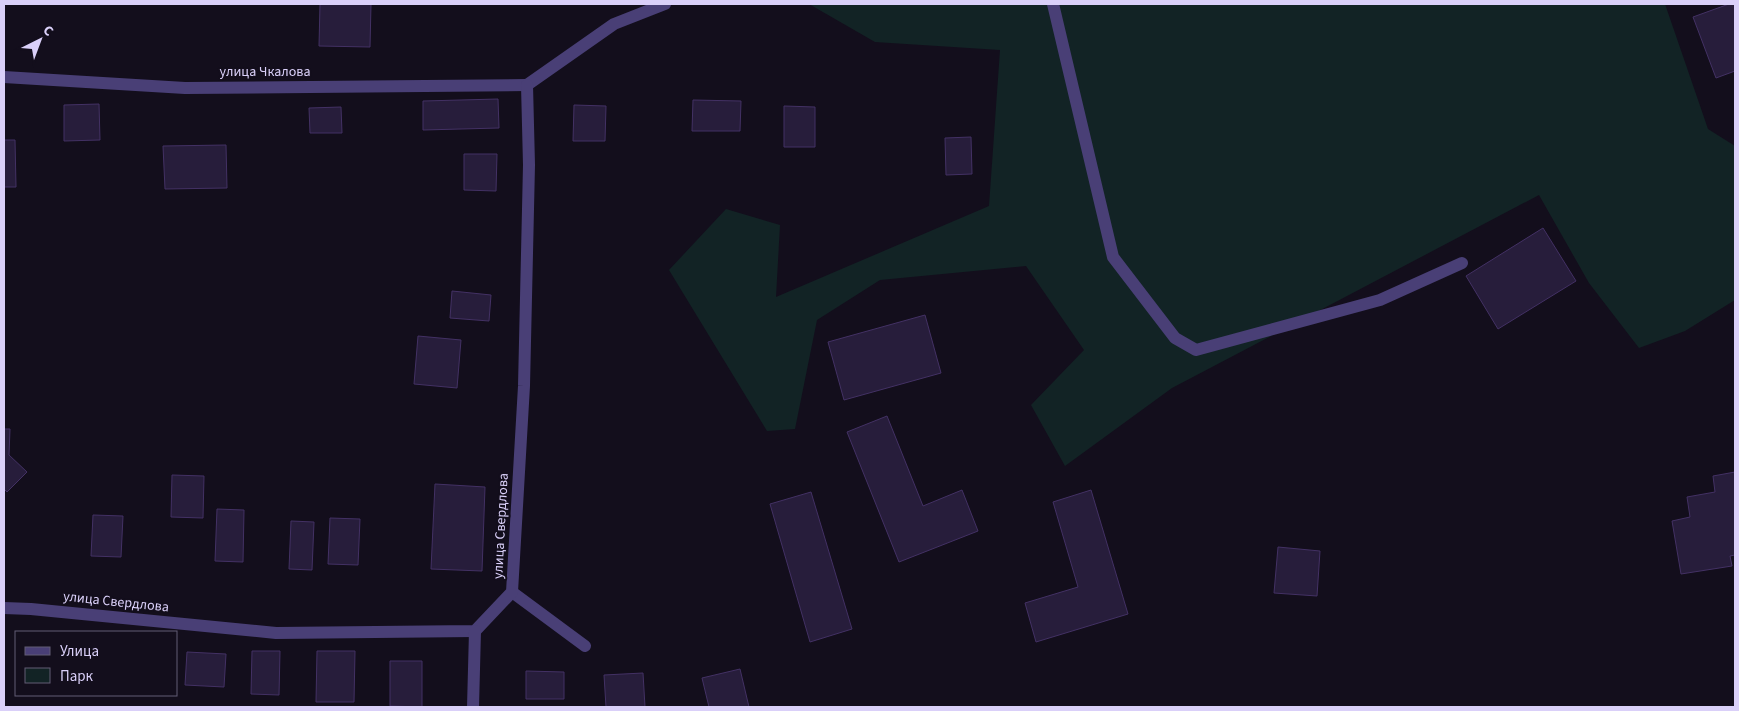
<svg xmlns="http://www.w3.org/2000/svg" width="1739" height="711" font-family="'Source Sans 3',sans-serif">
  <style>
    .green { fill: #122325 }
    .building { fill: #271d3b; stroke: #433164 }
    .lines { fill: none; stroke-linecap: round; stroke-linejoin: round }
    .minor { stroke: #493f76; stroke-width: 12 }
    .labels { text-anchor: middle; dominant-baseline: central; stroke-width: 4; stroke-linejoin: round; paint-order: stroke }
    .street-label { font-size: 14px; fill: #dad0f9; stroke: #130e1c }
  </style>
  <rect width="100%" height="100%" fill="#130e1c"/>
  <path class="green" d="M809 4H1665L1708 129 1735 146V300L1685 331 1639 348 1589 283 1539 195 1172 388 1065 466 1031 405 1084 350 1026 266 880 280 817 320 795 429 767 431 669 270 726 209 780 225 776 297 989 206 1000 50 875 42Z"/>
  <g class="building">
    <path d="M320 4H371L370 47 319 46Z"/>
    <path d="M1729 4H1735V71L1716 78 1693 17Z"/>
    <path d="M498 99 499 128 423 130V101Z"/>
    <path d="M693 100 741 101 740 131H692Z"/>
    <path d="M99 104 100 140 64 141V105Z"/>
    <path d="M574 105 606 106 605 141H573Z"/>
    <path d="M784 106 815 107V147H784Z"/>
    <path d="M341 107 342 133H310L309 108Z"/>
    <path d="M971 137 972 174 946 175 945 138Z"/>
    <path d="M4 140H15L16 187H4Z"/>
    <path d="M226 145 227 188 165 189 163 146Z"/>
    <path d="M464 154H497L496 191 464 190Z"/>
    <path d="M1543 228 1576 281 1498 329 1466 276Z"/>
    <path d="M452 291 491 295 489 321 450 318Z"/>
    <path d="M925 315 941 373 844 400 828 342Z"/>
    <path d="M418 336 461 340 457 388 414 384Z"/>
    <path d="M887 416 923 506 962 490 978 531 899 562 847 432Z"/>
    <path d="M4 429H10L9 455 27 472 7 492 4 489Z"/>
    <path d="M1735 472V555L1730 556 1732 566 1681 574 1672 521 1690 517 1687 497 1715 492 1713 476Z"/>
    <path d="M172 475 204 476 203 518 171 517Z"/>
    <path d="M435 484 485 487 482 571 431 569Z"/>
    <path d="M1091 490 1128 614 1036 642 1025 603 1078 587 1053 502Z"/>
    <path d="M811 492 852 629 810 642 770 504Z"/>
    <path d="M217 509 244 510 243 562 215 561Z"/>
    <path d="M93 515 123 516 121 557 91 556Z"/>
    <path d="M330 518 360 519 358 565 328 564Z"/>
    <path d="M291 521 314 522 312 570 289 569Z"/>
    <path d="M1278 547 1320 551 1317 596 1274 593Z"/>
    <path d="M252 651H280L279 695 251 694Z"/>
    <path d="M317 651H355L354 702H316Z"/>
    <path d="M187 652 226 654 224 687 185 685Z"/>
    <path d="M390 661H422V707L390 706Z"/>
    <path d="M740 669 749 707H709L702 678Z"/>
    <path d="M526 671 564 672V699H526Z"/>
    <path d="M643 673 645 707H606L604 675Z"/>
  </g>
  <g class="lines">
    <g class="minor">
      <path d="M1053 4 1113 257 1175 338 1196 350 1380 300 1462 263"/>
      <path d="M4 77 185 88 527 85"/>
      <path d="M527 85 614 24 665 4"/>
      <path d="M512 592 585 646"/>
      <path d="M4 608 31 609 276 633 475 631 512 592 524 386 529 165 527 85"/>
      <path d="M473 707 475 631"/>
    </g>
  </g>
  <g class="labels">
    <g class="street-label">
      <text x="265" y="72">улица Чкалова</text>
      <text transform="translate(501 526) rotate(-87)">улица Свердлова</text>
      <text transform="translate(116 602) rotate(6)">улица Свердлова</text>
    </g>
  </g>
  <rect width="1739" height="711" fill="none" stroke="#dad0f9" stroke-width="10"/>
  <rect x="15" y="631" width="162" height="65" fill="#130e1c" stroke="#635c74"/>
  <rect x="25" y="647" width="25" height="8" fill="#493f76" stroke="#635c74"/>
  <text x="60" y="656" font-size="15" fill="#dad0f9">Улица</text>
  <rect x="25" y="668" width="25" height="15" fill="#122325" stroke="#635c74"/>
  <text x="60" y="681" font-size="15" fill="#dad0f9">Парк</text>
  <g transform="translate(40 40) rotate(42)" stroke="#130e1c" stroke-width="4" paint-order="stroke">
  <path d="M0-4L9 19L0 12L-9 19Z" fill="#dad0f9"/>
  <text y="-8" font-size="14" font-weight="bold" text-anchor="middle" fill="#dad0f9">С</text>
  </g>
</svg>
